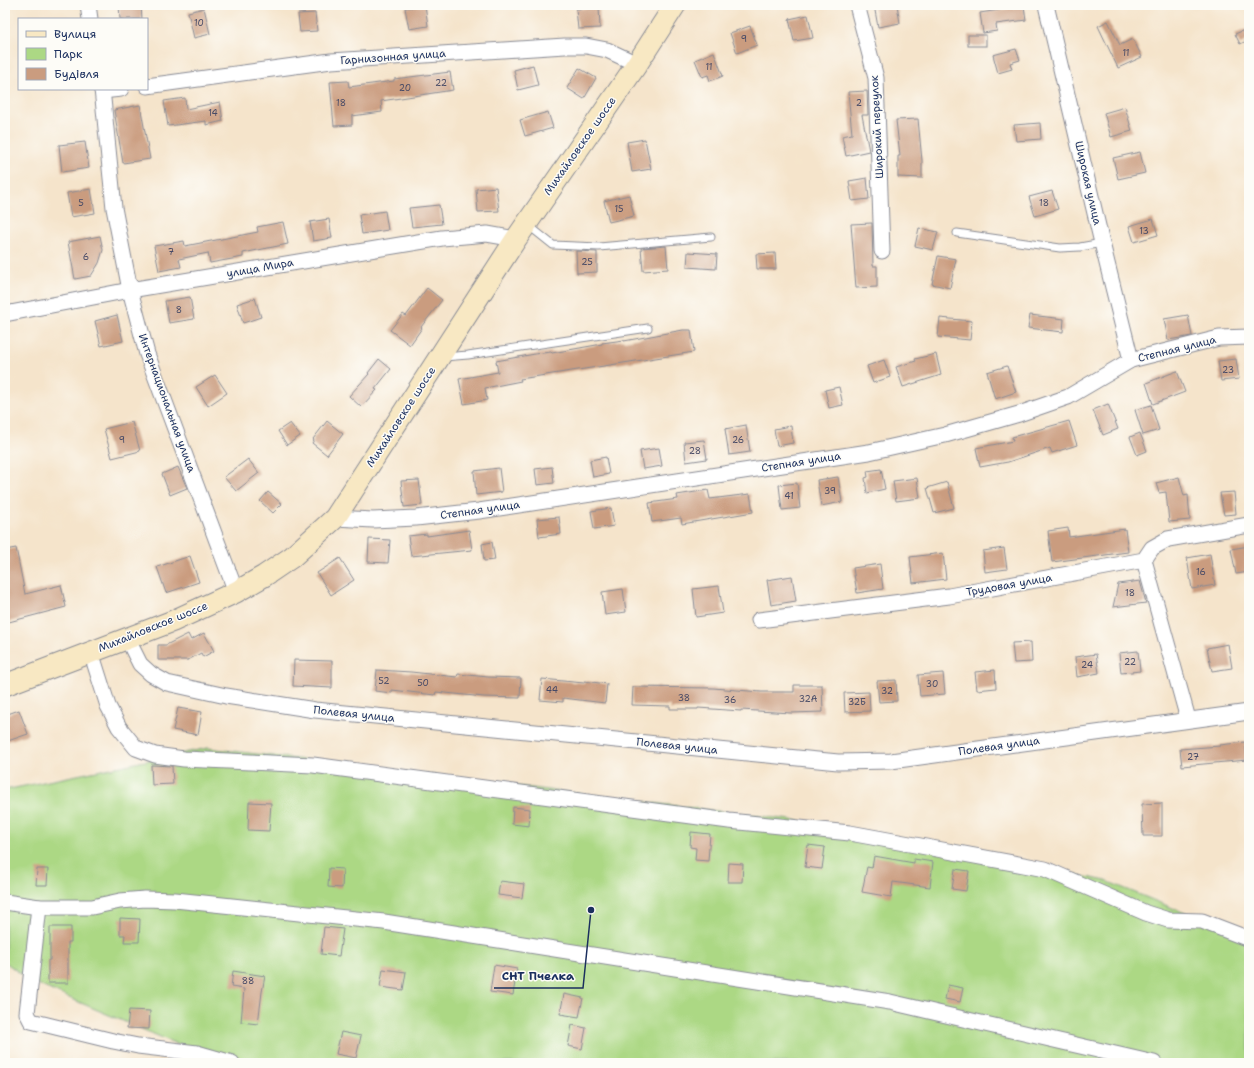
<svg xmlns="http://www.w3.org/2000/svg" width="1254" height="1068" font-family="'Shantell Sans',sans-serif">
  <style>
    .green { fill: #acd884; stroke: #648471 }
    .building { fill: #ca9c7f }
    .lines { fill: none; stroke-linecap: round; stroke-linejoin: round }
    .lane-casing { stroke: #888a94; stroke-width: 9 }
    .street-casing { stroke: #888a94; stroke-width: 17 }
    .secondary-casing { stroke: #888a94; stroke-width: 23 }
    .lane { stroke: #fff; stroke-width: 7 }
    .street { stroke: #fff; stroke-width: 15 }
    .secondary { stroke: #f8e8c3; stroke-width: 21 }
    .labels { text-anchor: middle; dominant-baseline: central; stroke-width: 3; stroke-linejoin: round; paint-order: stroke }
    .number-label { font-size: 9px; fill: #474a66 }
    .street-label { font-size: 11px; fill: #1b2f5e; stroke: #fdfcf7 }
    .leader { fill: none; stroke: #1b2f5e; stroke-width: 1.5 }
    .callout-dot { fill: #1b2f5e; stroke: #fdfcf7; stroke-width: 1.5 }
    .callout-label { font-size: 12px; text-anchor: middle; font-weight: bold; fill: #1b2f5e; stroke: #fdfcf7; stroke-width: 3; stroke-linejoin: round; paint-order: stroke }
  </style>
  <rect width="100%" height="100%" fill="#fdfcf7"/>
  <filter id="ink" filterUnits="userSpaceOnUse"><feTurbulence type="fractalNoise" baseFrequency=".025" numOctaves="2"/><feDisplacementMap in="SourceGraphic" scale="8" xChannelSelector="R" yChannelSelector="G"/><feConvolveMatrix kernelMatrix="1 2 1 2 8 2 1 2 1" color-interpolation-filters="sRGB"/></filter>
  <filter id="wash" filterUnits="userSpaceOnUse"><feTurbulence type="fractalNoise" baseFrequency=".012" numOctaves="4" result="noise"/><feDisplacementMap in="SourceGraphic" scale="16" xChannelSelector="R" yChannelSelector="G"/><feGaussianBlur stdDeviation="0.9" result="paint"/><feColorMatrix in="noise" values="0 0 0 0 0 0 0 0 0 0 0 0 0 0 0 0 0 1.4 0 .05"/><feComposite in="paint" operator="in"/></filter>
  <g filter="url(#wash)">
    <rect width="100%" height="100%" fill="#f5e4cb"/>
    <path class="green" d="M208 748 823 824 1106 881 1249 939V1063H261L193 1051 32 982 5 962V790Z"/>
    <g id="blocks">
      <g class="building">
        <path d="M119 5H141L142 19H120Z"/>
        <path d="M425 5 428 26 409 29 405 8Z"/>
        <path d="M874 5H897L900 23 878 27Z"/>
        <path d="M1024 6 1026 20 996 24 997 31 983 33 980 13Z"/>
        <path d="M599 7 600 28 578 29 576 9Z"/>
        <path d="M204 8 210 34 194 38 188 12Z"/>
        <path d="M315 13 317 31 300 32 298 14Z"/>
        <path d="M808 15 813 38 794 41 789 19Z"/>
        <path d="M1108 21 1120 45 1133 39 1142 57 1118 68 1098 26Z"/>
        <path d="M750 26 757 45 737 53 730 33Z"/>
        <path d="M1249 28V40L1240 44 1235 34Z"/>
        <rect x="968" y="35" width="18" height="11"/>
        <path d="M1016 49 1020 60 1010 63 1012 69 998 73 993 55Z"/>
        <path d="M714 52 723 76 710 81 708 75 702 77 695 60Z"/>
        <path d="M533 65 538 85 518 90 514 70Z"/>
        <path d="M579 68 596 78 584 99 567 88Z"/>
        <path d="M450 72 453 90 381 101 382 112 352 116V125L334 126 330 82 348 81 349 87 394 81V79Z"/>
        <path d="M867 91 868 115H862L869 151 846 156 842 136 852 134 848 92Z"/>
        <path d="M185 98 186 109 220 102 223 121 206 125V121L168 126 164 101Z"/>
        <path d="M140 105 150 159 123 163 114 110Z"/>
        <path d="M1125 107 1132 131 1111 137 1104 113Z"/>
        <path d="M548 112 553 128 525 136 520 120Z"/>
        <path d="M918 119 922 161V178L898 177V156H900L896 120Z"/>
        <path d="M1040 123 1041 139 1016 141 1014 125Z"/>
        <path d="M645 139 651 169 632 172 627 142Z"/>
        <path d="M85 142 89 168 62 172 59 145Z"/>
        <path d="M1140 152 1145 173 1118 179 1113 158Z"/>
        <path d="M867 178 869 199 852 201 849 181Z"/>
        <path d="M496 187 499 211 478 212 476 189Z"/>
        <path d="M91 189 95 213 71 217 67 193Z"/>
        <path d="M1052 191 1058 209 1035 216 1029 197Z"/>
        <path d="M629 195 634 216 609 222 604 201Z"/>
        <path d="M439 205 442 224 412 227 409 208Z"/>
        <path d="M385 211 388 230 362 234 359 215Z"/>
        <path d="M329 219 332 238 313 241 310 222Z"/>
        <path d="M1153 219 1158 235 1134 242 1129 226Z"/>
        <path d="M283 222 288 244 243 253V257L210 263 208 253 179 259 181 267 159 271 154 246 184 241 185 246 258 232 257 227Z"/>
        <path d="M872 223 873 266H877V287L856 288 851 224Z"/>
        <path d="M919 228 938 232 933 250 915 246Z"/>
        <path d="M100 236 103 250 99 263 91 276 75 279 68 242Z"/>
        <path d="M666 246 668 269 643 271 641 248Z"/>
        <path d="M576 251 597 252V272L577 273Z"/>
        <path d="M688 252 717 254 716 269 687 267Z"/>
        <path d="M775 253 776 269H757L756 254Z"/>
        <path d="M938 256 956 259 950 288 932 284Z"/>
        <path d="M427 288 442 300 421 327 422 328 410 345 390 330 403 314 406 316Z"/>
        <path d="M190 297 194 319 169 323 165 301Z"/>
        <path d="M255 298 261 317 243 323 237 304Z"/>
        <path d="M117 315 123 341 101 346 95 321Z"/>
        <path d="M1030 315 1064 319 1063 332 1028 328Z"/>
        <path d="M1188 315 1192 336 1168 340 1164 319Z"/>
        <path d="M940 318 972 321 970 340 938 337Z"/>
        <path d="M683 330H691L694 352 520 379 521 381 485 388 487 400 464 404 459 379 498 372 496 361 535 354 551 352 552 353 602 344V343L624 340V341Z"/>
        <path d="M936 354 941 375 903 387 896 367 916 361 915 359Z"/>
        <path d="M379 359 391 369 375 389 377 390 361 407 349 396 369 374 368 373Z"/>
        <path d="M1236 359 1239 379 1221 381 1218 361Z"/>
        <path d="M884 360 890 377 873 383 867 366Z"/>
        <path d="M1007 366 1016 392 995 399 987 372Z"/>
        <path d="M1177 371 1185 392 1153 404 1146 383Z"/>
        <path d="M215 375 227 393 208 406 196 387Z"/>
        <path d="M839 387 843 405 829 408 825 390Z"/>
        <path d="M1108 404 1118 429 1103 435 1093 410Z"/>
        <path d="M1151 405 1159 430 1143 435 1135 410Z"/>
        <path d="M327 421 343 434 327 455 312 443 314 440 313 439Z"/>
        <path d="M1069 421 1077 445 1052 453 1050 448 1008 462 980 467 976 448 1013 441 1012 437Z"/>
        <path d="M132 422 140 451 112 458 104 429Z"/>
        <path d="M290 423 300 436 287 445 278 431Z"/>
        <path d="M746 425 750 452 729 455 725 429Z"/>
        <path d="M791 426 793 443 777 446 774 429Z"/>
        <path d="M1140 433 1147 451 1137 455 1130 437Z"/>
        <path d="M704 440 707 459 686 462 684 442Z"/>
        <path d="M659 448 662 466 643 469 640 451Z"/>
        <path d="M606 457 609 474 593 477 590 460Z"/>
        <path d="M248 459 259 473 236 491 224 477Z"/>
        <path d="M178 467 187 488 170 495 162 474Z"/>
        <path d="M552 467 554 483 537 485 535 469Z"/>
        <path d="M499 468 502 492 476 495 474 471Z"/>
        <path d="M881 469 885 489 867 493 865 478 868 477 867 471Z"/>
        <path d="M838 477 842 502 821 506 817 480Z"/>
        <path d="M1179 477 1184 496 1188 495 1190 520 1169 522 1166 492 1159 493 1156 483Z"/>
        <path d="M917 478 920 498 896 501 893 481Z"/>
        <path d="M419 480 422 505 404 507 401 481Z"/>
        <path d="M947 482 954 508 934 513 927 488Z"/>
        <path d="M797 483 800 508 782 510 779 485Z"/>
        <path d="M708 490 710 499 750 494 753 512 682 524 681 518 652 522 649 503 678 499 677 495Z"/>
        <path d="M268 492 282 504 273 513 260 501Z"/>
        <path d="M1234 492 1236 514 1224 515 1220 493Z"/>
        <path d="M611 508 614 526 594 529 591 511Z"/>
        <path d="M559 517 561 534 539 537 537 519Z"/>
        <path d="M1068 528 1069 537 1125 529 1128 552 1052 562 1048 531Z"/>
        <path d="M469 530 472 550 411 556 408 536 427 534V536Z"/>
        <path d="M369 539 390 540 388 563 368 562Z"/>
        <path d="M492 542 495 560 484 561 482 544Z"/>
        <path d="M1249 546V572L1236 574 1231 549Z"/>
        <path d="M16 548 25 594 61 585 66 607 5 623V550Z"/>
        <path d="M1004 548 1007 569 985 572 983 551Z"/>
        <path d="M943 553 946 579 913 583 910 557Z"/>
        <path d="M1210 554 1215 585 1192 589 1187 558Z"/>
        <path d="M190 556 199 582 166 593 157 567Z"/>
        <path d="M340 558 354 580 331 595 317 573Z"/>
        <path d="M880 564 883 589 857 593 853 568Z"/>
        <path d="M792 576 796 601 771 605 767 580Z"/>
        <path d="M1140 581 1146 603 1113 607 1118 584Z"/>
        <path d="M719 586 723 613 696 617 693 589Z"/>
        <path d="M623 589 626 612 605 615 602 592Z"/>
        <path d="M204 633 214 651 203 657 201 653 188 660H158V645H166L188 634 191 640Z"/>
        <path d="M1031 642 1032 662 1014 663 1012 643Z"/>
        <path d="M1228 644 1232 668 1212 671 1207 648Z"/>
        <path d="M1138 651 1140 671 1121 673 1119 653Z"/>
        <path d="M1096 654 1099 673 1077 677 1075 657Z"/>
        <path d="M294 660 332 661V688L293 686Z"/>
        <path d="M377 670 411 672 457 677 458 674 488 677 521 678 520 698 484 697 436 692 435 695 392 690V693L375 691Z"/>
        <path d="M995 670 996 688 977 690 975 672Z"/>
        <path d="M943 673 945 694 920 696 918 675Z"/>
        <path d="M542 679 584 683V681L607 684 605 703 563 698V702L540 700Z"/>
        <path d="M896 680 897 701 879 702 877 681Z"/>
        <path d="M794 685H822L823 712 791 713 741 710V711L698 708V709H670V706L632 705 633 687 713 688 761 692H794Z"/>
        <path d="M869 692 870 711 845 712 844 693Z"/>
        <path d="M178 708 202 712 198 735 173 730Z"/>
        <path d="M19 710 28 734 5 742V715Z"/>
        <path d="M1245 742 1247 760 1182 766 1180 749 1220 746V745Z"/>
        <path d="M151 765 172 766 173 784 152 785Z"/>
        <path d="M249 802 271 803 269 831 248 830Z"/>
        <path d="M1162 803V836H1143L1142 804Z"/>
        <path d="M513 807 530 809 529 826 512 824Z"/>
        <path d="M691 832 710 834 708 861 695 860 696 848 690 847Z"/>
        <path d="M808 845 825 847 822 869 805 867Z"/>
        <path d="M874 856 914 863V859L933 862 930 887 893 882 891 897 862 892 867 867 872 868Z"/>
        <path d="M729 863 743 864 742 882H728Z"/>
        <path d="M329 868 343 869 342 888 328 887Z"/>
        <path d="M37 869H48L47 885H36Z"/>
        <path d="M955 869 969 871 966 891 952 889Z"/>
        <path d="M500 881 524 884 522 898 498 895Z"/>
        <path d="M120 918 140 919 139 942H124L125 935H120Z"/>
        <path d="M50 927H71V942H68V983H48V960H50Z"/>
        <path d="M324 927 343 929 339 956 321 954Z"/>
        <path d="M494 965 517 969 513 995 490 992Z"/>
        <path d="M383 969 406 972 403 990 380 987Z"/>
        <path d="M233 971 265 976 262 992 258 1024 241 1022 244 989 231 987Z"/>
        <path d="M948 985 963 988 960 1002 945 999Z"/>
        <path d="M564 994 583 998 579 1017 560 1014Z"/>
        <path d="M129 1010 150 1011 149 1029 127 1028Z"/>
        <path d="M572 1025 586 1028 582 1049 568 1046Z"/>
        <path d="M341 1032 361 1036 356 1058 336 1054Z"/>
      </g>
    </g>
  </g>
  <g filter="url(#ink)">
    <use href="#blocks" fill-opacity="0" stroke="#888a94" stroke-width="1"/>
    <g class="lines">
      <g class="lane-casing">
        <g id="lane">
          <path d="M528 225 553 245 599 247 711 237"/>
          <path d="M957 233 1060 248 1080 247 1102 243"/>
          <path d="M444 357 468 355 648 328"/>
        </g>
      </g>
      <g class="street-casing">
        <g id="street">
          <path d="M88 5 90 19"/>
          <path d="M857 5 876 78 882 251"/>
          <path d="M1046 5 1102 243 1131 360"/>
          <path d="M147 86 331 61 565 46H586L607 50 637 64"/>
          <path d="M102 89 114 208 130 290 147 354 236 592"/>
          <path d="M102 91 121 89"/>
          <path d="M5 314 130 290 442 238 487 234 516 239"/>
          <path d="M335 518 373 520 416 518 479 511 869 452 945 435 1019 414 1068 397 1131 360 1219 338 1249 337"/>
          <path d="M1144 560 1188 719"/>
          <path d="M759 620 949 596 1144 560 1152 548 1168 539 1249 525"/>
          <path d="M127 638 140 664 151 674 167 683 226 696 315 710 838 762 891 761 1249 712"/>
          <path d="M91 652 108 706 119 727 136 748 155 755 184 759 313 765 729 821 850 833 1045 869 1146 913 1168 920 1202 921 1249 939"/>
          <path d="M5 902 39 907H92L120 901 145 899 175 900 384 922 890 1002 1154 1063"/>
          <path d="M39 907 27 1013 31 1021 113 1041 138 1046 197 1053 232 1063"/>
        </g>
      </g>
      <g class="secondary-casing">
        <path id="secondary" d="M5 685 173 621 236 592 264 576 292 557 335 518 516 239 637 64 675 5"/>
      </g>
      <use href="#lane" class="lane"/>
      <use href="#street" class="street"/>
      <use href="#secondary" class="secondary"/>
    </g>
  </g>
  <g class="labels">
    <g class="number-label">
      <text x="199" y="23">10</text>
      <text x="744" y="39">9</text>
      <text x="1126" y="53">11</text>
      <text x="709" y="67">11</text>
      <text x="441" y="83">22</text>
      <text x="405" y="88">20</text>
      <text x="341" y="103">18</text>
      <text x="859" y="103">2</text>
      <text x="213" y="113">14</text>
      <text x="81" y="203">5</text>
      <text x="1044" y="203">18</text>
      <text x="619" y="209">15</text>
      <text x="1144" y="231">13</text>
      <text x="171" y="252">7</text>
      <text x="86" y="257">6</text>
      <text x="587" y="262">25</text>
      <text x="179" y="310">8</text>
      <text x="1228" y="370">23</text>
      <text x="122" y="440">9</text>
      <text x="738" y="440">26</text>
      <text x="695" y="451">28</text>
      <text x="830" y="491">39</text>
      <text x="789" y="496">41</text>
      <text x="1201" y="572">16</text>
      <text x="1130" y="593">18</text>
      <text x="1130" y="662">22</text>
      <text x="1087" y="665">24</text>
      <text x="384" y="681">52</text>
      <text x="423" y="683">50</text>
      <text x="932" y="684">30</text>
      <text x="552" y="690">44</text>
      <text x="887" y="691">32</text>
      <text x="684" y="698">38</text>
      <text x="808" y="699">32А</text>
      <text x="730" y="700">36</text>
      <text x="857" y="702">32Б</text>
      <text x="1193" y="757">27</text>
      <text x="248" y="981">88</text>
    </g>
    <g class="street-label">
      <text transform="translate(393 57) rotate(-4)">Гарнизонная улица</text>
      <text transform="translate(877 127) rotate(-93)">Широкий переулок</text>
      <text transform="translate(580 146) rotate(-55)">Михайловское шоссе</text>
      <text transform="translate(1088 183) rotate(77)">Широкая улица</text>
      <text transform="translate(260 268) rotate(-10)">улица Мира</text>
      <text transform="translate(1177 349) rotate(-14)">Степная улица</text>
      <text transform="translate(167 403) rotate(70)">Интернациональная улица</text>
      <text transform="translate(401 417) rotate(-57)">Михайловское шоссе</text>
      <text transform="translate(801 462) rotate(-9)">Степная улица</text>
      <text transform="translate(480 510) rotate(-8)">Степная улица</text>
      <text transform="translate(1009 585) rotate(-10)">Трудовая улица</text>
      <text transform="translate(153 627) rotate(-22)">Михайловское шоссе</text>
      <text transform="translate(354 714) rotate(6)">Полевая улица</text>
      <text transform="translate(677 746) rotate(6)">Полевая улица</text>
      <text transform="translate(999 746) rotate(-8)">Полевая улица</text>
    </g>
  </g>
  <path class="leader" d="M591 910L583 988H494"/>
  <circle class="callout-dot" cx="591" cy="910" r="4"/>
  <g class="callout-label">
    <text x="538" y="980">СНТ Пчелка</text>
  </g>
  <rect width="1254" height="1068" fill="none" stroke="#fdfcf7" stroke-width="20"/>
  <rect x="18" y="18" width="130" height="72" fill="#fdfcf7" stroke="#a3aaba"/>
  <rect x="26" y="31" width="20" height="6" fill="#f8e8c3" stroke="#a3aaba"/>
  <text x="54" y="38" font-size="12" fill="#1b2f5e">Вулиця</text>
  <rect x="26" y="48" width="20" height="12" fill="#acd884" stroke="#a3aaba"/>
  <text x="54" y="58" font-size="12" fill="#1b2f5e">Парк</text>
  <rect x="26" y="68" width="20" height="12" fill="#ca9c7f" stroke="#a3aaba"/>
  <text x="54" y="78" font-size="12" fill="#1b2f5e">Будівля</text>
</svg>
